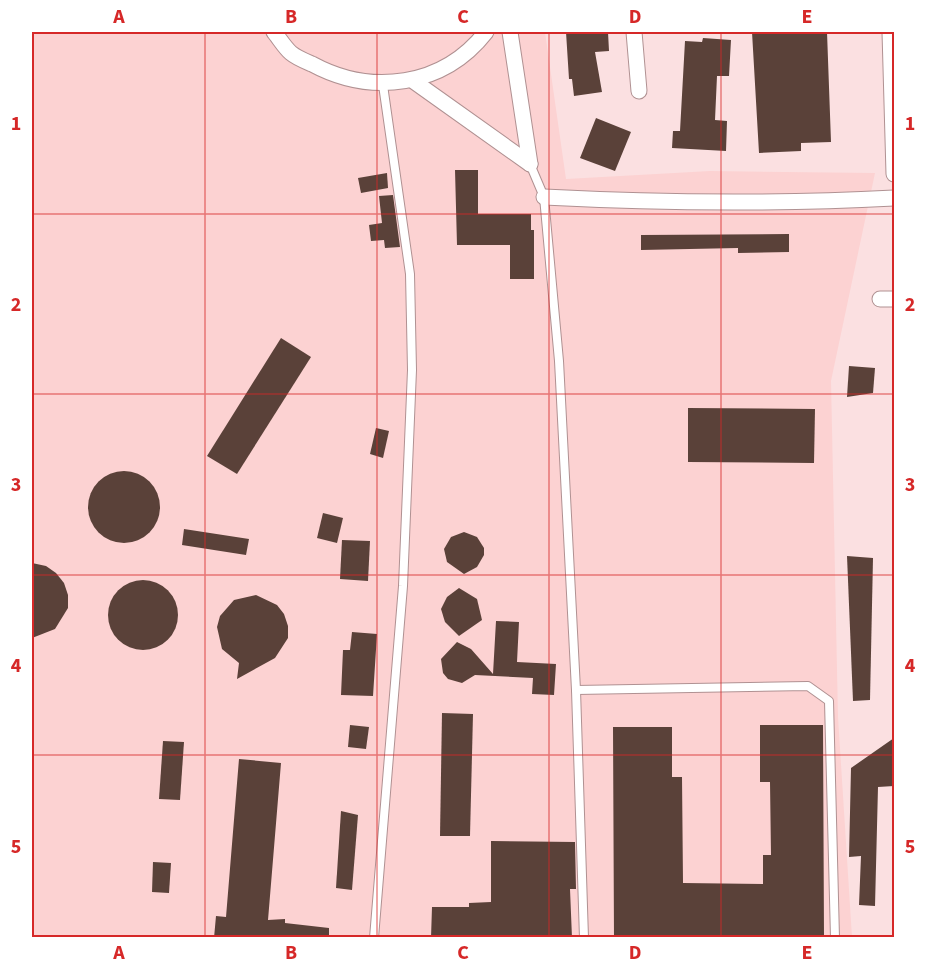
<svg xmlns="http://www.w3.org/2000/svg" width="926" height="969" font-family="'Source Sans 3',sans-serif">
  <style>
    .built { fill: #fcd2d2 }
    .building { fill: #5a4139 }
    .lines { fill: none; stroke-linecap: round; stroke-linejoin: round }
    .lane-casing { stroke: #b09192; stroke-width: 10 }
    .street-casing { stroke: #b09192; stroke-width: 17 }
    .lane { stroke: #fff; stroke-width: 8 }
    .street { stroke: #fff; stroke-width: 15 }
    .grid { fill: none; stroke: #d62828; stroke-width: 1.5; stroke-opacity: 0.55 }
    .neatline { fill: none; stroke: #d62828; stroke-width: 2 }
    .grid-label { font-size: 20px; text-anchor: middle; font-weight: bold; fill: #d62828 }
  </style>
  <rect width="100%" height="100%" fill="#fbe0e1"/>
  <path class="built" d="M32 32H545L566 179 710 171 875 173 831 381 838 717 852 937H32Z"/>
  <g class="building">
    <path d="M566 32H608L609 51 595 52 602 92 574 96 572 79H569Z"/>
    <path d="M752 32H827L831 142 801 143V151L759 153Z"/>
    <path d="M703 38 731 40 729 76H717L715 120 727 121 726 151 672 148 673 131H680L685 41 702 42Z"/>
    <path d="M596 118 631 132 615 171 580 158Z"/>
    <path d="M455 170H478V214H531V230H534V279H510V245H457Z"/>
    <path d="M387 173 388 188 361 193 358 178Z"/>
    <path d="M393 195 400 247 385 248 384 240 371 241 369 225 382 223 379 196Z"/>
    <path d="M789 234V252L738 253V248L641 250V235Z"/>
    <path d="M281 338 311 357 237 474 207 456Z"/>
    <path d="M849 366 875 368 873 393 847 397Z"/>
    <path d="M688 408 815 409 814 463 688 462Z"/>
    <path d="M376 428 389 431 383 458 370 454Z"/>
    <circle cx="124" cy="507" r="36"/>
    <path d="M323 513 343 518 337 543 317 538Z"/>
    <path d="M184 529 249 539 246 555 182 545Z"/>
    <path d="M464 532 477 537 484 548V555L477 567 464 574 447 562 444 549 451 537Z"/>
    <path d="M342 540 370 541 368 581 340 579Z"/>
    <path d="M847 556 873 558 870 700 853 701Z"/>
    <path d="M32 563 46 566 56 573 64 583 68 595V608L55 629 32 638Z"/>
    <circle cx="143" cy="615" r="35"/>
    <path d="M459 588 477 599 482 620 459 636 445 622 441 609 447 597Z"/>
    <path d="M256 595 277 605 284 614 288 626V638L275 658 237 679 239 663 222 649 217 627 220 616 234 600Z"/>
    <path d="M496 621 519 622 517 662 556 664 554 695 532 694 533 678 475 675 462 683 448 679 443 673 441 659 457 642 471 649 493 674Z"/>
    <path d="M352 632 377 634 373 696 341 695 343 650H350Z"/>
    <path d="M442 713 473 714 470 836H440Z"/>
    <path d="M350 725 369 727 366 749 348 747Z"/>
    <path d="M760 725H823L824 938H614L613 727H672V777H682L683 883 763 884V855H771L770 782H760Z"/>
    <path d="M894 738V786L878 787 875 906 859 905 861 856 849 857 851 768Z"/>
    <path d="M163 741 184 742 180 800 159 799Z"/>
    <path d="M239 759 281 763 268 920 285 919V923L329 928V938H214L216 916 226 917Z"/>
    <path d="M341 811 358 815 352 890 336 888Z"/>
    <path d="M491 841 575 842 576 889H570L572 938H431L432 907H469V903L491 902Z"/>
    <path d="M153 862 171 863 169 893 152 892Z"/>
  </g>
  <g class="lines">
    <g class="lane-casing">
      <g id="lane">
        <path d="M530 164 544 197 559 361 576 690 584 938"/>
        <path d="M576 690 808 686 829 701 835 938"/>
        <path d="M374 938 403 586 412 370 410 274 383 85"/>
      </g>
    </g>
    <g class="street-casing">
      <g id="street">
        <path d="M274 32C279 38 285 48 291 53 297 58 305 61 312 64 371 96 443 87 486 32"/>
        <path d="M510 32 530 164"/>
        <path d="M634 32 639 91"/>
        <path d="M890 32 894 174"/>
        <path d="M412 80 530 164"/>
        <path d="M544 197C661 203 778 204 894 198"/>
        <path d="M880 299H894"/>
      </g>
    </g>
    <use href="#lane" class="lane"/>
    <use href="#street" class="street"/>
  </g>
  <path class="grid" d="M205 32V938M377 32V938M549 32V938M721 32V938M32 214H894M32 394H894M32 575H894M32 755H894"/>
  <rect width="926" height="969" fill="none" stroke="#ffffff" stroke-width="66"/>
  <rect x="33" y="33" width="860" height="903" class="neatline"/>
  <g class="grid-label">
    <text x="119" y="23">A</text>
    <text x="291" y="23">B</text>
    <text x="463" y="23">C</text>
    <text x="635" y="23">D</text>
    <text x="807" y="23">E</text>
    <text x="16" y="130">1</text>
    <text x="910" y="130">1</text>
    <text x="16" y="311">2</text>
    <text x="910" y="311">2</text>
    <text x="16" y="491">3</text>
    <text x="910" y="491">3</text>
    <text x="16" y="672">4</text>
    <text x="910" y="672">4</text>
    <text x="16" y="853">5</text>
    <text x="910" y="853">5</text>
    <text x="119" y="959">A</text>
    <text x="291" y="959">B</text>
    <text x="463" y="959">C</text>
    <text x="635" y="959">D</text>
    <text x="807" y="959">E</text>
  </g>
</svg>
